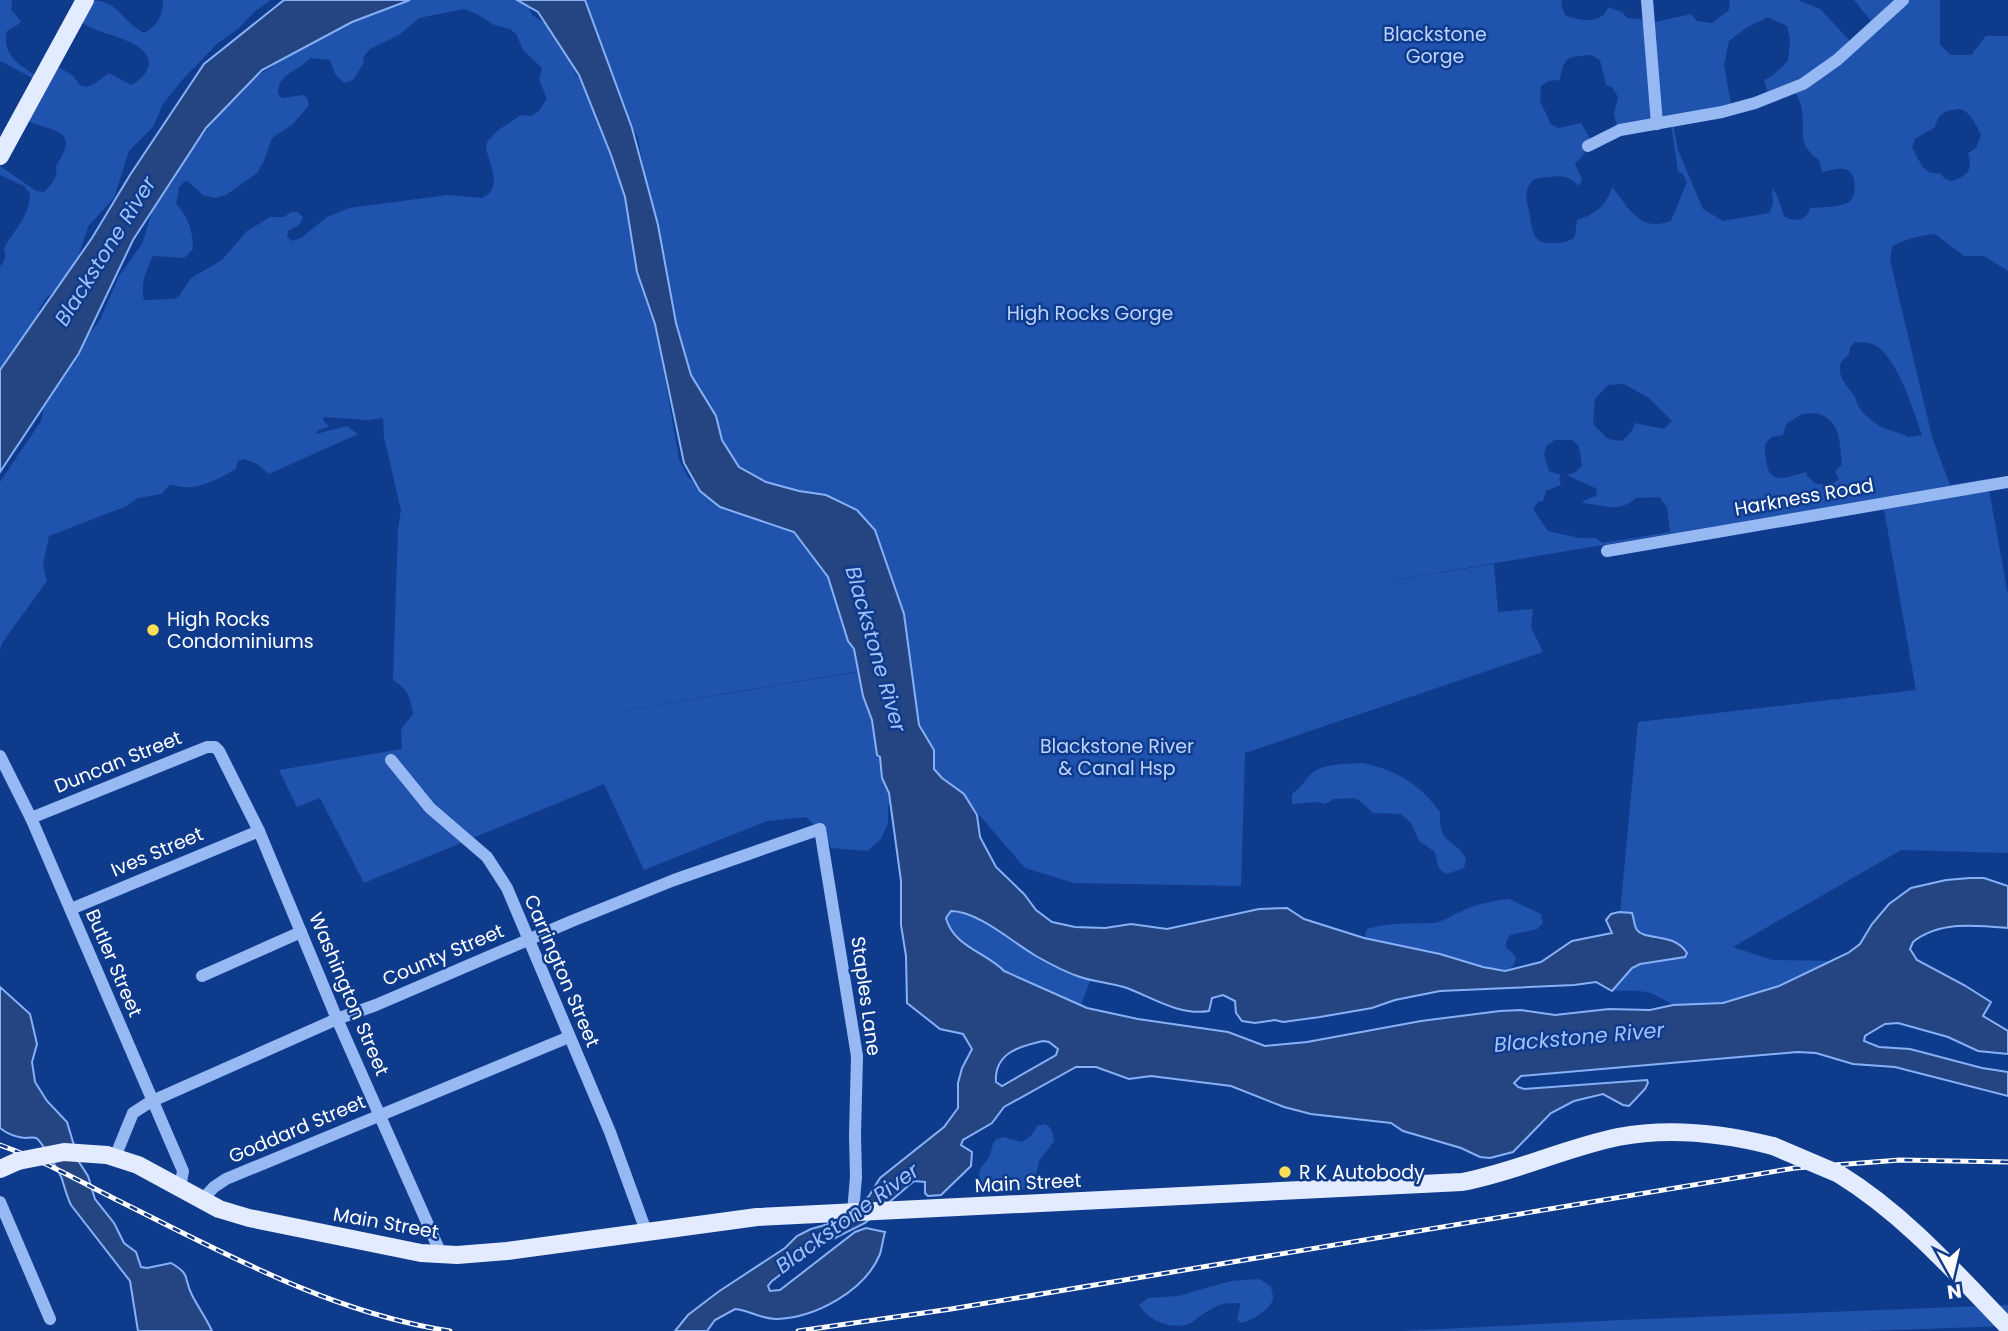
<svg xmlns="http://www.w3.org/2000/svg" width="2008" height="1331" font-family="Poppins,sans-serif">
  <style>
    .green { fill: #2053ad; fill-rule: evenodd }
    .water { fill: #254582; stroke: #87b1f7; stroke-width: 2; fill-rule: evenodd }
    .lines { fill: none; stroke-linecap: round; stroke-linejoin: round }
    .minor { stroke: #96b8f3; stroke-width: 12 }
    .major { stroke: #e2ebff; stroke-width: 18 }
    .rail-casing { stroke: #fff; stroke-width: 5 }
    .rail { stroke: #0f3b8d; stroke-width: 2.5; stroke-dasharray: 8; stroke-linecap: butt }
    .major-bridge { stroke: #e2ebff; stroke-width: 18 }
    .poi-dot { fill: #ffde58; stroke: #0f3b8d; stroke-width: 2.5 }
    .labels { text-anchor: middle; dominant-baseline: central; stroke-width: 5; stroke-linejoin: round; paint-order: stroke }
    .park-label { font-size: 19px; fill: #bdd5fe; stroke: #0f3b8d }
    .street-label { font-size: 19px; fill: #fff; stroke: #0f3b8d }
    .poi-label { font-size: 19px; fill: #fff; stroke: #0f3b8d; text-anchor: start }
    .water-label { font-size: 21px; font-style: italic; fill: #a2c2fa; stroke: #0f3b8d }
  </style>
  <rect width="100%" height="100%" fill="#0f3b8d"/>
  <g class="green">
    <path d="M0 0H12L11 10 21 21C17 27 12 27 7 31 0 56 25 69 41 78L52 63 72 75 80 85 86 87 94 84 109 73 131 85C139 81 142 78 147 70 159 46 112 36 97 30 90 28 83 23 77 19L87 0C121 0 118 19 144 33 158 25 163 15 163 0H271L255 11 238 29 218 43 184 78 163 104 153 127 129 151 114 198 89 225 73 271 60 286 47 297 39 309 35 328 12 354 4 380 0 385V266C6 260 6 257 4 249 14 228 29 220 30 194L24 186 0 175V166L36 191 44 192C52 184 58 178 56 166 81 128 54 133 25 120L40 82 0 61Z"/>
    <path d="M398 0H526L532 15 553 28 567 45 575 73 592 94 628 191 634 239 657 333 679 459 688 477 721 506 811 530 849 624 859 671 593 716 875 669 904 785 888 806V823L881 839 867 851 831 848 826 836 806 817 767 821 644 870 604 784 364 883 320 798 297 807 279 770 402 749 401 729 413 714C410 696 408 690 393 680L398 529 401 510 384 437 383 418 368 420 324 417 323 420 329 426 317 431 316 434 347 426 358 434 269 474 257 464 244 459 238 461 236 469C214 481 195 493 170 484L162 494 138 498 127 506 49 536 43 566 47 581 2 643 0 650V482L41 421 45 401 85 339 100 320 119 276 142 244 153 209 172 183 182 161 220 114 244 91 250 80 272 67 288 52 340 24ZM464 9 477 14 494 25 510 29 516 34 523 50 542 68 539 79 547 99 538 112 531 116 521 115 497 131 487 142 486 149 493 172 494 184 490 193 482 198 447 195 349 208 327 217 301 238 292 241 287 237 288 231 299 225 303 218 298 212H291L284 217H270L247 231 222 260 191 278 179 296 174 299 144 300C140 285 146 270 153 256L184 258 193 249C193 231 188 216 176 204L179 187 185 181 189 182 203 195 215 198 226 195 257 173 264 161 272 138 292 125 309 105 307 98 303 95 282 98 278 94C277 74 299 71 310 58L330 60 335 74 344 83 353 80 363 64 364 56 370 49 399 35 419 18Z"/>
    <path d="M582 0H1562L1561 5 1565 15C1579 21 1602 25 1608 7L1622 12 1627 18 1647 20 1651 23 1691 14 1697 21 1712 23 1729 10 1730 0H1798L1820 9 1852 43 1875 26 1854 0H1940V44L1950 55H1971L1986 36H2008V271L1984 256H1964L1935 234C1919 236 1906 238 1892 247L1890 260 1932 437 1950 485 1987 479 2008 595V853L1901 850 1733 947 1772 960 1829 961C1781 984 1736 1008 1680 1006 1669 1005 1661 996 1650 993 1639 990 1624 991 1612 991L1616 987H1613L1638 722 1916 690 1882 498 1359 586 1494 564 1498 612 1533 609 1531 627 1543 652 1245 753 1241 886 1074 883 1025 868 955 787 918 765 793 498 703 458 659 254 638 138 614 92ZM1768 17 1787 26 1790 40 1788 61 1772 76 1764 80 1769 97 1794 90C1797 96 1802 103 1802 111 1805 135 1797 144 1819 160L1822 172C1829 171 1842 166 1849 171 1857 177 1856 197 1849 202 1840 208 1821 207 1810 208L1807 215 1800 220 1790 219 1784 216 1777 195 1772 188 1773 204 1769 213 1723 221 1703 209 1678 150 1673 124 1732 110 1724 65 1729 41 1746 28ZM1591 55 1600 60 1606 85 1612 87 1618 97 1614 114 1618 132 1671 124 1678 171 1683 174 1687 182 1671 221C1639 233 1629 207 1612 187 1607 205 1595 215 1577 220L1575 237C1568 242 1564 243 1555 243 1531 245 1533 230 1529 211 1527 202 1524 192 1530 184 1534 177 1542 178 1550 177 1563 175 1569 176 1579 186L1582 179 1575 164 1593 144 1581 123 1559 128 1551 124 1540 101 1541 86 1548 81 1560 80C1564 55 1568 57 1591 55ZM1960 109C1972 113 1976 125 1981 135L1976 148 1968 153C1973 171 1968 176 1951 181L1944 178 1940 173C1924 176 1919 160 1912 147L1915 139 1935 127C1939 112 1945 111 1960 109ZM1855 342C1860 343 1867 342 1872 344 1896 352 1914 412 1922 435L1908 437C1898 431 1886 431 1878 425 1871 420 1861 413 1858 405 1857 404 1855 396 1854 395 1844 383 1830 366 1849 355L1850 347ZM1624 384 1649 398 1672 421 1664 429 1635 423 1632 431 1622 441 1608 439 1593 424 1595 399 1608 385ZM1817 413C1842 422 1839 441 1842 464L1835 472 1839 479 1831 485 1816 484 1807 476 1806 472C1788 477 1768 487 1766 459 1765 453 1764 448 1766 442L1772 437 1783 435 1786 424 1802 414ZM1555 440H1573L1579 447 1582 466 1576 472 1567 475 1597 489 1596 496 1583 501V503C1606 505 1617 514 1636 498L1659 497 1667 507 1670 532 1603 543 1595 538H1579L1548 531 1533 509 1538 502 1543 501 1546 491 1561 485 1559 479 1561 475 1549 471 1544 454 1547 445Z"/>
    <path d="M1363 763C1396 770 1420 784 1440 812 1438 846 1455 837 1466 859L1464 868 1447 874C1437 870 1437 862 1435 852L1419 841 1411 823 1401 814 1373 813 1359 800 1353 798 1334 799 1325 804 1318 802 1292 804V794C1301 788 1305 780 1312 773 1325 763 1348 764 1363 763Z"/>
    <path d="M1509 899 1541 914 1543 923 1537 929 1510 935C1500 952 1510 946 1516 958L1513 966 1505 971 1364 938 1367 929C1389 922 1412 924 1434 923 1443 922 1452 915 1460 912 1475 904 1492 901 1509 899Z"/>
    <path d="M951 911C969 911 982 922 996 931 1025 948 1057 974 1091 979L1081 1005 1004 971C986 953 953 946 946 918Z"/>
    <path d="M1044 1124C1052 1127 1053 1133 1054 1141L1039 1161 1034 1182C1029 1185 1025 1189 1020 1190 1007 1195 978 1193 979 1174 980 1166 987 1162 990 1155 992 1149 992 1145 995 1140L1003 1137 1022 1142 1031 1136 1037 1126Z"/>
    <path d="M1259 1279 1271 1286C1271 1290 1273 1294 1273 1298 1272 1309 1251 1321 1241 1323L1237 1319 1241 1303C1233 1303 1226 1303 1219 1305 1208 1310 1200 1316 1191 1323 1173 1331 1149 1321 1139 1305L1148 1298 1178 1296 1231 1281Z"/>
    <path d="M2008 1305V1326L1864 1331H1401L1621 1320Z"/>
  </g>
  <g class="water">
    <path d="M284 0H410L352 22 262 70 206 128 133 240 79 353 0 472V370L92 238 130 175 204 64Z"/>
    <path d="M517 0H585L632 128 658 225 676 323 691 375 716 416 722 440 739 467 766 482 799 491 826 495 857 510 875 530 904 614 919 725 934 750V769L942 778 964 794 977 815 980 837 996 867 1024 894 1036 910 1052 922 1075 927 1105 928 1131 924 1167 929 1259 909 1287 908 1304 919 1364 938 1440 954 1483 967 1505 971 1541 962 1572 941 1612 933 1606 920 1611 914 1619 912 1632 913C1634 918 1634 926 1637 930 1645 941 1674 932 1687 953L1685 957 1640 964 1632 968 1612 991 1596 982 1574 985 1440 991 1395 1000 1372 1008 1320 1017 1283 1022 1275 1020 1255 1023 1242 1021 1236 1013 1235 1001 1223 995 1212 998 1209 1011C1180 1016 1153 998 1127 988 1112 983 1095 982 1080 977 1065 972 1050 964 1036 956 1012 942 978 911 951 911L946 918C953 946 987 953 1004 971L1087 1008 1138 1019 1228 1032 1265 1046 1307 1042 1421 1021 1500 1011 1521 1010 1555 1015 1609 1009 1650 1010 1673 1005 1723 1003 1779 986 1848 953 1860 944 1872 924 1889 904 1911 888 1946 880 1970 878H1984L2008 886V928C1976 925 1939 921 1913 942L1910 949 1917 960 1964 985 1991 1002 1983 1016 2008 1031V1054L1978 1051 1948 1037 1898 1023 1885 1024 1865 1036 1864 1041 1879 1047 1910 1049 1982 1068 2008 1072V1096L1895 1067 1853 1064 1816 1053 1797 1052 1521 1076 1514 1083 1518 1087 1524 1089 1647 1080 1648 1083 1645 1089 1629 1106 1623 1105 1603 1094 1574 1101 1551 1113 1513 1152 1490 1158 1480 1157 1461 1148 1403 1131 1391 1123 1311 1114 1284 1107 1231 1086 1151 1076 1129 1079 1096 1067H1076L1004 1107 992 1123 963 1140 961 1145 972 1152 971 1166 941 1195 928 1196 925 1193V1182L914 1181 865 1223 817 1247 772 1281 768 1286 770 1291 780 1290 855 1232 866 1228 885 1232C883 1239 882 1247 880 1254 865 1291 816 1317 778 1319 762 1320 750 1310 735 1309L715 1320 707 1331H675L688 1315 718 1292 785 1248 797 1236 811 1229 832 1223 858 1205 869 1196 880 1178 944 1127 958 1108V1083L962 1068 972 1049 963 1034 940 1029 907 1003 906 956 901 925V881L889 793 882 778 880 757 877 755 872 720 863 696 854 649 848 641 828 577 794 532 720 507 700 491 684 463 655 324 637 272 625 197 611 155 579 75 538 12ZM1043 1041 1049 1042 1058 1049 1056 1055 1002 1086 996 1082C994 1053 1020 1046 1043 1041Z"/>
    <path d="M0 987 30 1014 37 1044 32 1062 35 1082 47 1101 67 1122 79 1162 88 1176 95 1199 114 1223 124 1243 136 1252 141 1267 147 1268 171 1263C192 1275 183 1278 192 1295 198 1307 206 1318 212 1331H138L130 1281 71 1205C67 1197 65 1189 62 1179 60 1173 40 1139 36 1138 34 1137 27 1138 25 1138 16 1137 6 1133 0 1128Z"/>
  </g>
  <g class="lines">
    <g class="minor">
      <path d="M1647 0 1657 124"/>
      <path d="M1588 146 1620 130 1722 112 1755 103 1803 84 1837 60 1903 0"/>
      <path d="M1607 551 2008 482"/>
      <path d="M0 756 31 818 183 1171 180 1188"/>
      <path d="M391 760 430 808 487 857 507 888 610 1132 646 1231"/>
      <path d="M31 818 207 747H215L219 751 259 831 337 1019 441 1254"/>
      <path d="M71 909 259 831"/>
      <path d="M202 976 301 932"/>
      <path d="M115 1157 133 1113 150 1102 337 1019 376 1005 572 921 674 880 820 829 857 1056 855 1135 856 1177 853 1212"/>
      <path d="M202 1200 214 1187 226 1179 569 1037"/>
      <path d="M0 1202 50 1319"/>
    </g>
    <g class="major">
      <path d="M0 156 85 0"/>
      <path d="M107 1155 138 1165 219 1209 249 1218 421 1253 457 1255 507 1251 757 1217 1462 1182C1515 1172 1565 1148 1618 1137 1670 1127 1722 1133 1773 1146"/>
      <path d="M0 1169 18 1161"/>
      <path d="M1839 1174C1904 1214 1955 1272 2008 1327"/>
    </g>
    <g class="rail-casing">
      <g id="rail">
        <path d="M0 1145C40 1159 77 1180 115 1199 222 1252 331 1313 450 1331"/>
        <path d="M798 1331 951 1309 1795 1168 1900 1160 2008 1162"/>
      </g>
    </g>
    <use href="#rail" class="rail"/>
    <g class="major-bridge">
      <path d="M1773 1146 1839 1174"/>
      <path d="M18 1161 64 1152 107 1155"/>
    </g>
  </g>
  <g class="poi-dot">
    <circle cx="153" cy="630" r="7"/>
    <circle cx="1285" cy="1172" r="7"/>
  </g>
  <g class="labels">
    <g class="park-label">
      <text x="1435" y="34">Blackstone<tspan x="1435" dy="22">Gorge</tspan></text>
      <text x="1090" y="313">High Rocks Gorge</text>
      <text x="1117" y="746">Blackstone River<tspan x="1117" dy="22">&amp; Canal Hsp</tspan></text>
    </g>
    <g class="street-label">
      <text transform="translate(1804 497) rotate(-10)">Harkness Road</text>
      <text transform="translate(118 762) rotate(-22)">Duncan Street</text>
      <text transform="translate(157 852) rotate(-23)">Ives Street</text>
      <text transform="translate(443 955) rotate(-23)">County Street</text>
      <text transform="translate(114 963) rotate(67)">Butler Street</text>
      <text transform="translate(562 971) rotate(67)">Carrington Street</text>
      <text transform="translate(349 994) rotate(67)">Washington Street</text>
      <text transform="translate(866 996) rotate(82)">Staples Lane</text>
      <text transform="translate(297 1129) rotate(-23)">Goddard Street</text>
      <text transform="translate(1028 1183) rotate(-3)">Main Street</text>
      <text transform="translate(386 1223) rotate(10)">Main Street</text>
    </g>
    <g class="poi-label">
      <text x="167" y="619">High Rocks<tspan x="167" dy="22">Condominiums</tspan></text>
      <text x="1299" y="1172">R K Autobody</text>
    </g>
    <g class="water-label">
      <text transform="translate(105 251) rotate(-58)">Blackstone River</text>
      <text transform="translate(876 649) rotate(74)">Blackstone River</text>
      <text transform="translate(1579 1037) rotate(-5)">Blackstone River</text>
      <text transform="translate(847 1218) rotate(-36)">Blackstone River</text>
    </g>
  </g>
  <g transform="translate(1952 1275) rotate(172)" stroke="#0f3b8d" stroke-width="5" paint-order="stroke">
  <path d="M0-5L12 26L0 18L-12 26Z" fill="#ffffff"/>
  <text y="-10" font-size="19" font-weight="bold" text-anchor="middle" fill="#ffffff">N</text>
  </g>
</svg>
